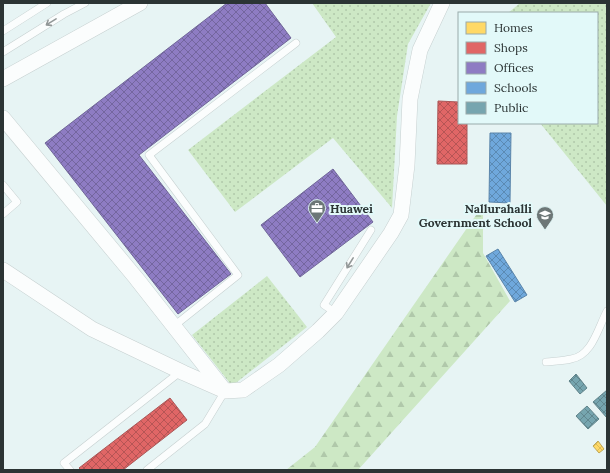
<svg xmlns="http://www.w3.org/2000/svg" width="610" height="473" font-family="Lora,serif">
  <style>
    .green { fill: url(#green-dots) }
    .forest { fill: url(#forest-firs) }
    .homes { fill: url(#homes-cross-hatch); stroke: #bfa857 }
    .shops { fill: url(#shops-cross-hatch); stroke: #aa5757 }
    .offices { fill: url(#offices-cross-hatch); stroke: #706698 }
    .schools { fill: url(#schools-cross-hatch); stroke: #5b85aa }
    .public { fill: url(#public-cross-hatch); stroke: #60838a }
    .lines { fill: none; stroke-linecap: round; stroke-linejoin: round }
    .lane-casing { stroke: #c6d0d0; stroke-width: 8 }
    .street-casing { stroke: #c6d0d0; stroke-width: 16 }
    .lane { stroke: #fbfdfd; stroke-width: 7 }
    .street { stroke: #fbfdfd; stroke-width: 15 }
    .oneway { stroke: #939898 }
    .labels { text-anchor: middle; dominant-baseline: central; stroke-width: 4; stroke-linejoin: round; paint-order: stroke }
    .poi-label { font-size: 12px; font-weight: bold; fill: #2b3434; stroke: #e2f9f9; text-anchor: start }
  </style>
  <defs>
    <pattern id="green-dots" width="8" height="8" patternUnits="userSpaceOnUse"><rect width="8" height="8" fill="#cde8c5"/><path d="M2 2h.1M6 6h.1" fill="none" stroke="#b0c8aa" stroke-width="1.8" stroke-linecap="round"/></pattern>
    <pattern id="forest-firs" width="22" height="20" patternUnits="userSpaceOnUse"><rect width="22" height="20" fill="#cde8c5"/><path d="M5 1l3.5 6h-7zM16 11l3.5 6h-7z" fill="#b0c8aa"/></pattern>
    <pattern id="homes-cross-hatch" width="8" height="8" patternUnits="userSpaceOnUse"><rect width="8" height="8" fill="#ffd966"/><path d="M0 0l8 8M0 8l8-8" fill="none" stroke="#dbbb59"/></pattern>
    <pattern id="shops-cross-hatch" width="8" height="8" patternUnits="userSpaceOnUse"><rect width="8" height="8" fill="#e06666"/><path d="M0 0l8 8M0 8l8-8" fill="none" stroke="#b65555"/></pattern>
    <pattern id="offices-cross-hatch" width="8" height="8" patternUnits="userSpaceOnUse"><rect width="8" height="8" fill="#8e7cc3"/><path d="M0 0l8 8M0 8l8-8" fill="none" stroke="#74669f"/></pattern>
    <pattern id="schools-cross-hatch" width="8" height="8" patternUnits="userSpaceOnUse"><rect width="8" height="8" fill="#6fa8dc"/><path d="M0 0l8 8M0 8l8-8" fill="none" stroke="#5b8ab3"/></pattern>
    <pattern id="public-cross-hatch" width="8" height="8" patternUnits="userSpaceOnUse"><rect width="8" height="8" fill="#76a5af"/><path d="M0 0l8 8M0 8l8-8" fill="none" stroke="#61878f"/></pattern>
  </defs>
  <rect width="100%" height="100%" fill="#e7f4f4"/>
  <g class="green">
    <path d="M312 3H431L408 44 397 116 392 208 333 138 235 212 188 150 336 37Z"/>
    <path d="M520 3H607V206L540 123H597V13H508Z"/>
    <path d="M267 276 307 327 232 386 192 335Z"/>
  </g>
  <path class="forest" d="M483 205V253L510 301 358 470H286L315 447Z"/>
  <path class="homes" d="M598 441 604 449 599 453 593 446Z"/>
  <g class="shops">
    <path d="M438 101 459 102V123H467V164H437Z"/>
    <path d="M170 398 187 420 123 470H81L79 468Z"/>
  </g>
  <g class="offices">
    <path d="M227 3H265L291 38 139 155 231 274 178 314 45 143Z"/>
    <path d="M333 169 373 222 300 277 261 225Z"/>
  </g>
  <g class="schools">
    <path d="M490 133H511L510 203 489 202Z"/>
    <path d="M498 249 527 295 515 302 486 256Z"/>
  </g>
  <g class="public">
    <path d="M576 374 587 388 580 394 569 381Z"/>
    <path d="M607 390V418L593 402Z"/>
    <path d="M587 406 599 419 588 429 576 416Z"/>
  </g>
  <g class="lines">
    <g class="lane-casing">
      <g id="lane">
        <path d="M3 31 47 3"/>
        <path d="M3 52 64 14 85 3"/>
        <path d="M3 185 17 202 3 214"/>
        <path d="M336 313 324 305 371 230"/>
        <path d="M174 326 238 275 149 155 296 43"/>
        <path d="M546 362C554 361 563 361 571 359 592 356 598 328 607 311"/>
        <path d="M70 470 64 463 180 372"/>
        <path d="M147 470 205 424 225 391"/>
      </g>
    </g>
    <g class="street-casing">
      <g id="street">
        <path d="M3 79 140 3"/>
        <path d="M3 118 136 278 224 390"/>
        <path d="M3 270 92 329 184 373 225 391 243 390 279 365 318 331 336 313 391 233 401 215 407 165 410 99 420 50 442 3"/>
      </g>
    </g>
    <use href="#lane" class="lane"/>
    <use href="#street" class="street"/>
  </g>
  <defs><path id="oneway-shaft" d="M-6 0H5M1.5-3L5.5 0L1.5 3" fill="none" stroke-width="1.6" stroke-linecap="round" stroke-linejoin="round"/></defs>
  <g class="oneway">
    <use href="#oneway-shaft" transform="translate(51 22) rotate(148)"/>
    <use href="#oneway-shaft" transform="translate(350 263) rotate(122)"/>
  </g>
  <defs>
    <g id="office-pin" transform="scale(0.9)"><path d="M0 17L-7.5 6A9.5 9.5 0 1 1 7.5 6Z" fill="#6d7777" stroke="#e2f9f9"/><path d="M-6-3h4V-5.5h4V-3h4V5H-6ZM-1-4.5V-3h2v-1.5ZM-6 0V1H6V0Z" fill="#fff"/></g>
    <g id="school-pin" transform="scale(0.9)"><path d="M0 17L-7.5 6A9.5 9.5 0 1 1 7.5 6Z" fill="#6d7777" stroke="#e2f9f9"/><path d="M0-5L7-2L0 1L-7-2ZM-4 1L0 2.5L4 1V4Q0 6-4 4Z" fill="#fff"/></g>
  </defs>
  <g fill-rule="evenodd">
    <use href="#office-pin" x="317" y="208"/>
    <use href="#school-pin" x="545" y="215"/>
  </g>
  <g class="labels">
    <g class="poi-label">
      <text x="330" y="208">Huawei</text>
      <text x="532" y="208" text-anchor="end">Nallurahalli<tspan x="532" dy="14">Government School</tspan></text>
    </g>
  </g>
  <rect width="610" height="473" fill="none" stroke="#2b3434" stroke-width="8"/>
  <rect x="458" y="12" width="140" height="112" fill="#e2f9f9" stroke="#99aaaa"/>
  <rect x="466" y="22" width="20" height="12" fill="#ffd966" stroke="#99aaaa"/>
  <text x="494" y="32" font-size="12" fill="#2b3434">Homes</text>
  <rect x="466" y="42" width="20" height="12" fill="#e06666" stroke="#99aaaa"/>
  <text x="494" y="52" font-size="12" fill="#2b3434">Shops</text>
  <rect x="466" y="62" width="20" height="12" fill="#8e7cc3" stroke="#99aaaa"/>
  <text x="494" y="72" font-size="12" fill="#2b3434">Offices</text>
  <rect x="466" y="82" width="20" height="12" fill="#6fa8dc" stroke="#99aaaa"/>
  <text x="494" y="92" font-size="12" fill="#2b3434">Schools</text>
  <rect x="466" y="102" width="20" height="12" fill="#76a5af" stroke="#99aaaa"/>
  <text x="494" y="112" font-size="12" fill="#2b3434">Public</text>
</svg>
